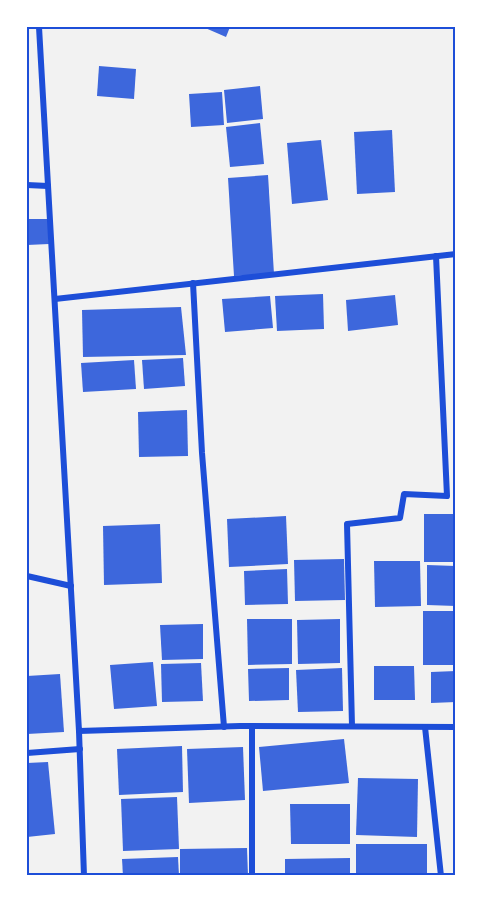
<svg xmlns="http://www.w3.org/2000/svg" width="483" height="903" font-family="Inter,sans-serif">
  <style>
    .building { fill: #3d67dc }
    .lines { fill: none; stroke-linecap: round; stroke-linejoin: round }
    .minor { stroke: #1d4ed8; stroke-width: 6 }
    .neatline { fill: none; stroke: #1d4ed8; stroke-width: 2 }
  </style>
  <rect width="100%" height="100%" fill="#f2f2f2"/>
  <g class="building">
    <path d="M203 27H230L226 37Z"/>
    <path d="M99 66 136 69 134 99 97 96Z"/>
    <path d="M260 86 263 119 227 123 224 90Z"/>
    <path d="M222 92 224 125 191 127 189 94Z"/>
    <path d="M260 123 264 164 230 167 226 127Z"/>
    <path d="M392 130 395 192 357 194 354 132Z"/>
    <path d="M321 140 328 200 292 204 287 143Z"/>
    <path d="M268 175 274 274 234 276 228 178Z"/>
    <path d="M27 219H48L49 244 27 245Z"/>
    <path d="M323 294 324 329 277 331 275 296Z"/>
    <path d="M395 295 398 325 348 331 346 300Z"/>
    <path d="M270 296 273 328 225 332 222 299Z"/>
    <path d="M181 307 186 355 83 357 82 310Z"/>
    <path d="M183 358 185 386 144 389 142 360Z"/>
    <path d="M134 360 136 389 83 392 81 363Z"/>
    <path d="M187 410 188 456 139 457 138 412Z"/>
    <rect x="424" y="514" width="32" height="48"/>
    <path d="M286 516 288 564 229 567 227 519Z"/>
    <path d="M160 524 162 583 104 585 103 526Z"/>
    <path d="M344 559 345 600 295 601 294 560Z"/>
    <path d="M374 561H420L421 606 375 607Z"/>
    <path d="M427 565 456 566V606L427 605Z"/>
    <path d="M287 569 288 604 245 605 244 571Z"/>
    <rect x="423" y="611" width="33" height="54"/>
    <path d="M247 619H292V664L248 665Z"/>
    <path d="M340 619V663L298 664 297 620Z"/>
    <path d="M203 624V659L162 660 160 625Z"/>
    <path d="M153 662 157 706 114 709 110 665Z"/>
    <path d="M201 663 203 701 162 702 161 664Z"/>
    <path d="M374 666H414L415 700H374Z"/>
    <path d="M289 668V700L249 701 248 669Z"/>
    <path d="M342 668 343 711 298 712 296 670Z"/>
    <path d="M456 671V702L431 703V672Z"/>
    <path d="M60 674 64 732 27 734V676Z"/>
    <path d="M344 739 349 783 263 791 259 747Z"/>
    <path d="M182 746 183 792 119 795 117 749Z"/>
    <path d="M243 747 245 800 189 803 187 749Z"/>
    <path d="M48 762 55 834 27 837V763Z"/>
    <path d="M358 778 418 779 417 837 356 835Z"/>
    <path d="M177 797 179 849 123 851 121 799Z"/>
    <path d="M290 804H350V844H291Z"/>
    <rect x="356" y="844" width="71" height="32"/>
    <path d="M247 848 248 876H180V849Z"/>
    <path d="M178 857 179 876H123L122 859Z"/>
    <path d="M350 858V876H285V859Z"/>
  </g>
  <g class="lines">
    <g class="minor">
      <path d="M39 27 79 731 240 726 456 727"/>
      <path d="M27 185 48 186"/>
      <path d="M193 283 202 453 224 727"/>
      <path d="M55 299 456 254"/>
      <path d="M27 576 71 586"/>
      <path d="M352 726 347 524 400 518 404 494 447 496 436 256"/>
      <path d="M425 727 441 876"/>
      <path d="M79 731 84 876"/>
      <path d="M27 753 80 749"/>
      <path d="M252 876V726"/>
    </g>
  </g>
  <rect width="483" height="903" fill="none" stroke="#ffffff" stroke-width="57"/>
  <rect x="28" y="28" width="426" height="846" class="neatline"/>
</svg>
